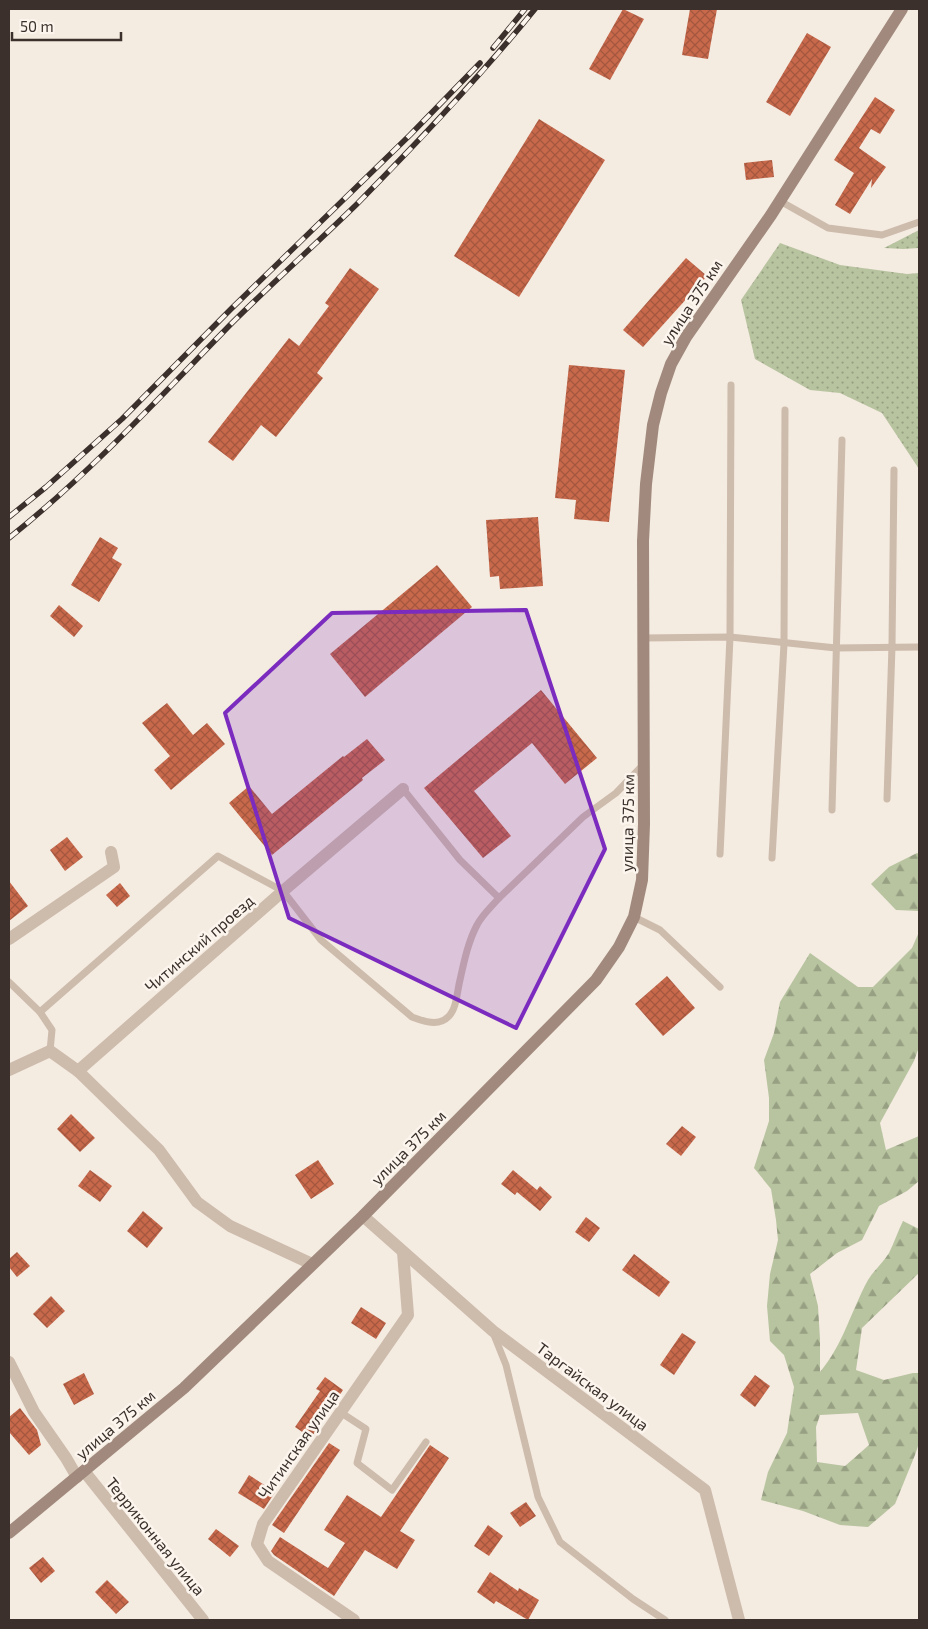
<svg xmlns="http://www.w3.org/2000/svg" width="928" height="1629" font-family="'Exo 2',sans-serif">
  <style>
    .grass { fill: url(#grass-dots) }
    .forest { fill: url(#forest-firs); fill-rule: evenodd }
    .building { fill: url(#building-cross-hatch) }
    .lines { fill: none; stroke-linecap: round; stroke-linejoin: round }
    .service { stroke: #cdbbac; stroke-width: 7 }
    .minor { stroke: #cdbbac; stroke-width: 12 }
    .secondary { stroke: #a18a7d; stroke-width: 12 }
    .rail-casing { stroke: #3b302b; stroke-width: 5.5 }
    .rail { stroke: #fbf5ee; stroke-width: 4; stroke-dasharray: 11; stroke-linecap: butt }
    .marked { fill: #7b2cbf; fill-opacity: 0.2; stroke: #7b2cbf; stroke-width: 4; stroke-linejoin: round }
    .labels { text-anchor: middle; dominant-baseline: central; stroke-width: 5; stroke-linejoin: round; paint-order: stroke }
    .street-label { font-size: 16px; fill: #3b302b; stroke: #fbf5ee }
  </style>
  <defs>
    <pattern id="grass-dots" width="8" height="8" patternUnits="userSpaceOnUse" patternTransform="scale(1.25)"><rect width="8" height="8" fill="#b8c4a0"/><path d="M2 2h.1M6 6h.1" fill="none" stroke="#97a083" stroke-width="1.8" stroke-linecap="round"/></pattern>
    <pattern id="forest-firs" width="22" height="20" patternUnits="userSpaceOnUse" patternTransform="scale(1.25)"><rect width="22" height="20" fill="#b8c4a0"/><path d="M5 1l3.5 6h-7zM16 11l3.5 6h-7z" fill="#97a083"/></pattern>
    <pattern id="building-cross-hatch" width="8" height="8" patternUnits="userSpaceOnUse" patternTransform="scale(1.25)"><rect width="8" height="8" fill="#c8694b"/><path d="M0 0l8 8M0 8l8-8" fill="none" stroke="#a4573f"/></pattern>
  </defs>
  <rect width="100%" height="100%" fill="#f4ebe1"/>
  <g class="grass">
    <path d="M919 230V248L903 249 884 248Z"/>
    <path d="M780 243 840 265 907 274 919 273V469L882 413 840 393 810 390 755 359 741 300Z"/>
  </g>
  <g class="forest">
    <path d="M917 853 919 854V911L896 910 871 884 889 867Z"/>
    <path d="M919 932V1047L914 1061 880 1123 886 1150 919 1136V1181L907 1191 879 1206 862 1240 837 1253 810 1274 818 1306 820 1339V1372C843 1345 851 1311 868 1280 874 1270 883 1263 889 1253 894 1243 898 1231 903 1221L919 1229V1273L862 1328 856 1370 884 1380 913 1373H919V1443L915 1455 895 1504 868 1527 840 1525 803 1511 761 1500 768 1472 787 1433 794 1387 784 1355 770 1341 767 1306 770 1274 778 1240 776 1220 771 1189 754 1168 769 1121V1098L764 1060 774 1033 780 1002 810 953 858 987H873L912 948ZM858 1413 869 1445 845 1466 817 1462 816 1427 820 1415Z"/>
  </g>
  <g class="building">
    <path d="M623 9 644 19 610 80 589 69Z"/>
    <path d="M690 9H717L708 59 682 55Z"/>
    <path d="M807 33 831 47 790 116 766 102Z"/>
    <path d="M875 97 895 110 880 134 871 129 859 148 886 167 871 188 872 179 850 214 835 205 854 173 834 160Z"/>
    <path d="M539 119 605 160 519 297 454 256Z"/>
    <path d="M772 160 774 177 746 180 744 163Z"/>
    <path d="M686 258 707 276 643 347 623 330Z"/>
    <path d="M350 268 379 289 317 373 323 378 276 437 261 425 233 461 208 442 289 338 299 346 329 306 325 303Z"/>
    <path d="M569 365 625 370 609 522 574 519 576 500 555 498Z"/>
    <path d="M538 517 543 586 500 589 499 576 490 577 486 520Z"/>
    <path d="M100 537 118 548 112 558 122 564 99 602 71 585Z"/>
    <path d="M437 565 472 607 365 697 330 654Z"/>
    <path d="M59 605 83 626 74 637 50 616Z"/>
    <path d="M541 690 597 758 565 784 532 743 474 791 511 836 483 858 424 788Z"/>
    <path d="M167 703 193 735 207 723 225 744 171 790 154 770 170 756 142 723Z"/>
    <path d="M367 739 385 760 362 778 363 780 272 855 229 803 249 786 272 814 343 756 344 757Z"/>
    <path d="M67 837 83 857 65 871 50 850Z"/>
    <path d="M9 881 28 906 9 921Z"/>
    <path d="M120 883 130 896 117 907 106 895Z"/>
    <path d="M667 976 695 1008 663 1036 635 1004Z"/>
    <path d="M71 1114 95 1138 80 1152 57 1129Z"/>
    <path d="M682 1126 696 1137 681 1156 666 1144Z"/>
    <path d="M318 1160 334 1184 311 1199 295 1175Z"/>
    <path d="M90 1170 112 1186 100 1202 78 1186Z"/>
    <path d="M513 1170 537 1190 540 1186 552 1197 540 1211 517 1192 515 1195 501 1184Z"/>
    <path d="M143 1211 163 1228 147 1248 127 1231Z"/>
    <path d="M586 1217 600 1228 589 1242 575 1232Z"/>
    <path d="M17 1252 30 1266 17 1277 9 1267V1259Z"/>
    <path d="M634 1254 670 1282 659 1297 622 1270Z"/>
    <path d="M51 1296 65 1311 47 1328 33 1314Z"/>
    <path d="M361 1307 386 1323 376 1339 351 1323Z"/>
    <path d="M682 1333 696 1342 674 1375 660 1365Z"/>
    <path d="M84 1373 94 1394 74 1405 63 1384Z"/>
    <path d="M755 1375 770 1386 755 1407 740 1395Z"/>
    <path d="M325 1377 343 1390 311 1438 295 1427 320 1391 316 1389Z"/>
    <path d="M20 1408 37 1430 41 1445 29 1455 9 1432V1417Z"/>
    <path d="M329 1443 340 1450 284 1533 272 1525Z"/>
    <path d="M430 1445 449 1458 400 1531 415 1540 397 1569 365 1550 334 1596 274 1555 271 1551 280 1537 328 1568 345 1543 324 1530 347 1495 381 1517Z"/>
    <path d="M249 1475 275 1492 264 1509 238 1493Z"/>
    <path d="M526 1502 536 1516 520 1527 510 1513Z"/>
    <path d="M488 1525 503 1536 489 1556 474 1546Z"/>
    <path d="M216 1529 239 1546 230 1557 208 1539Z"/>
    <path d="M43 1557 55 1571 41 1583 29 1568Z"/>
    <path d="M490 1572 518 1591 519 1588 539 1600 528 1620 496 1601 494 1604 477 1592Z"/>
    <path d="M107 1580 129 1602 116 1614 95 1592Z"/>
  </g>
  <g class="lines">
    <g class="service">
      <path d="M780 201 828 228 882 235 919 222"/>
      <path d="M644 638 730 637 836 648 919 647"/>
      <path d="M403 789 460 860 499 898 583 817 616 793 643 765"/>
      <path d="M887 799 892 646 894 470"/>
      <path d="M832 810 842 440"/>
      <path d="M720 854 730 637 731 385"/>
      <path d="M772 858 784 644 785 410"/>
      <path d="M634 917 660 930 720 987"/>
      <path d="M9 982 40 1012 52 1030 50 1051"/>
      <path d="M40 1012 218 856 283 891 321 940 412 1017C423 1021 438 1027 448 1017 457 1009 457 991 460 980 464 962 468 942 477 925 482 915 491 907 499 898"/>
      <path d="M494 1335 506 1365 538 1497 560 1542 633 1599 665 1620"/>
      <path d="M340 1412 366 1429 357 1463 392 1490 426 1442"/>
    </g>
    <g class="minor">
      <path d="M9 939 114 867 111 852"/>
      <path d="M9 1070 50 1051 78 1071 283 891 403 789"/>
      <path d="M78 1071 159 1150 197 1202 230 1226 312 1264"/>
      <path d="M363 1216 493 1331 705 1490 739 1620"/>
      <path d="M9 1362 34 1412 66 1458 77 1477"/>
      <path d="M84 1471 203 1620"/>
      <path d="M354 1620 268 1561 257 1544 263 1524 408 1315 403 1252"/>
    </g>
    <path class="secondary" d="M9 1533 184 1388 363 1216 596 980 619 947 634 917 642 880 644 824 643 541 646 484 653 425 661 393 671 364 686 337 771 215 902 9"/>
    <g class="rail-casing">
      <g id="rail">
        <path d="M493 48 525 9"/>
        <path d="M9 517 46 487 122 419 231 309 410 135 480 63"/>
        <path d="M9 538C89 474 158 399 229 326 271 284 315 245 357 204 419 141 480 77 535 9"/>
      </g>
    </g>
    <use href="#rail" class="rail"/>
  </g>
  <path class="marked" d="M526 610 605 849 516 1028 289 918 225 713 332 613Z"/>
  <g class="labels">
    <g class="street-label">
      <text transform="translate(691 302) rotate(-57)">улица 375 км</text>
      <text transform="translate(627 823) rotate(-89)">улица 375 км</text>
      <text transform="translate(199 943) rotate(-41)">Читинский проезд</text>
      <text transform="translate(408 1147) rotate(-45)">улица 375 км</text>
      <text transform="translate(593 1386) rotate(37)">Таргайская улица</text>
      <text transform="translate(115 1424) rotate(-40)">улица 375 км</text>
      <text transform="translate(298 1444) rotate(-55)">Читинская улица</text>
      <text transform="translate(156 1536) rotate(51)">Терриконная улица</text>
    </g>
  </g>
  <rect width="928" height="1629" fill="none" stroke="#3b302b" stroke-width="20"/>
  <path d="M12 32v8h109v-8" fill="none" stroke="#3b302b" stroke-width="2.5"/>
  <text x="20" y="32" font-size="15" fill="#3b302b" stroke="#fbf5ee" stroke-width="4" paint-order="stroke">50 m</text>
</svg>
